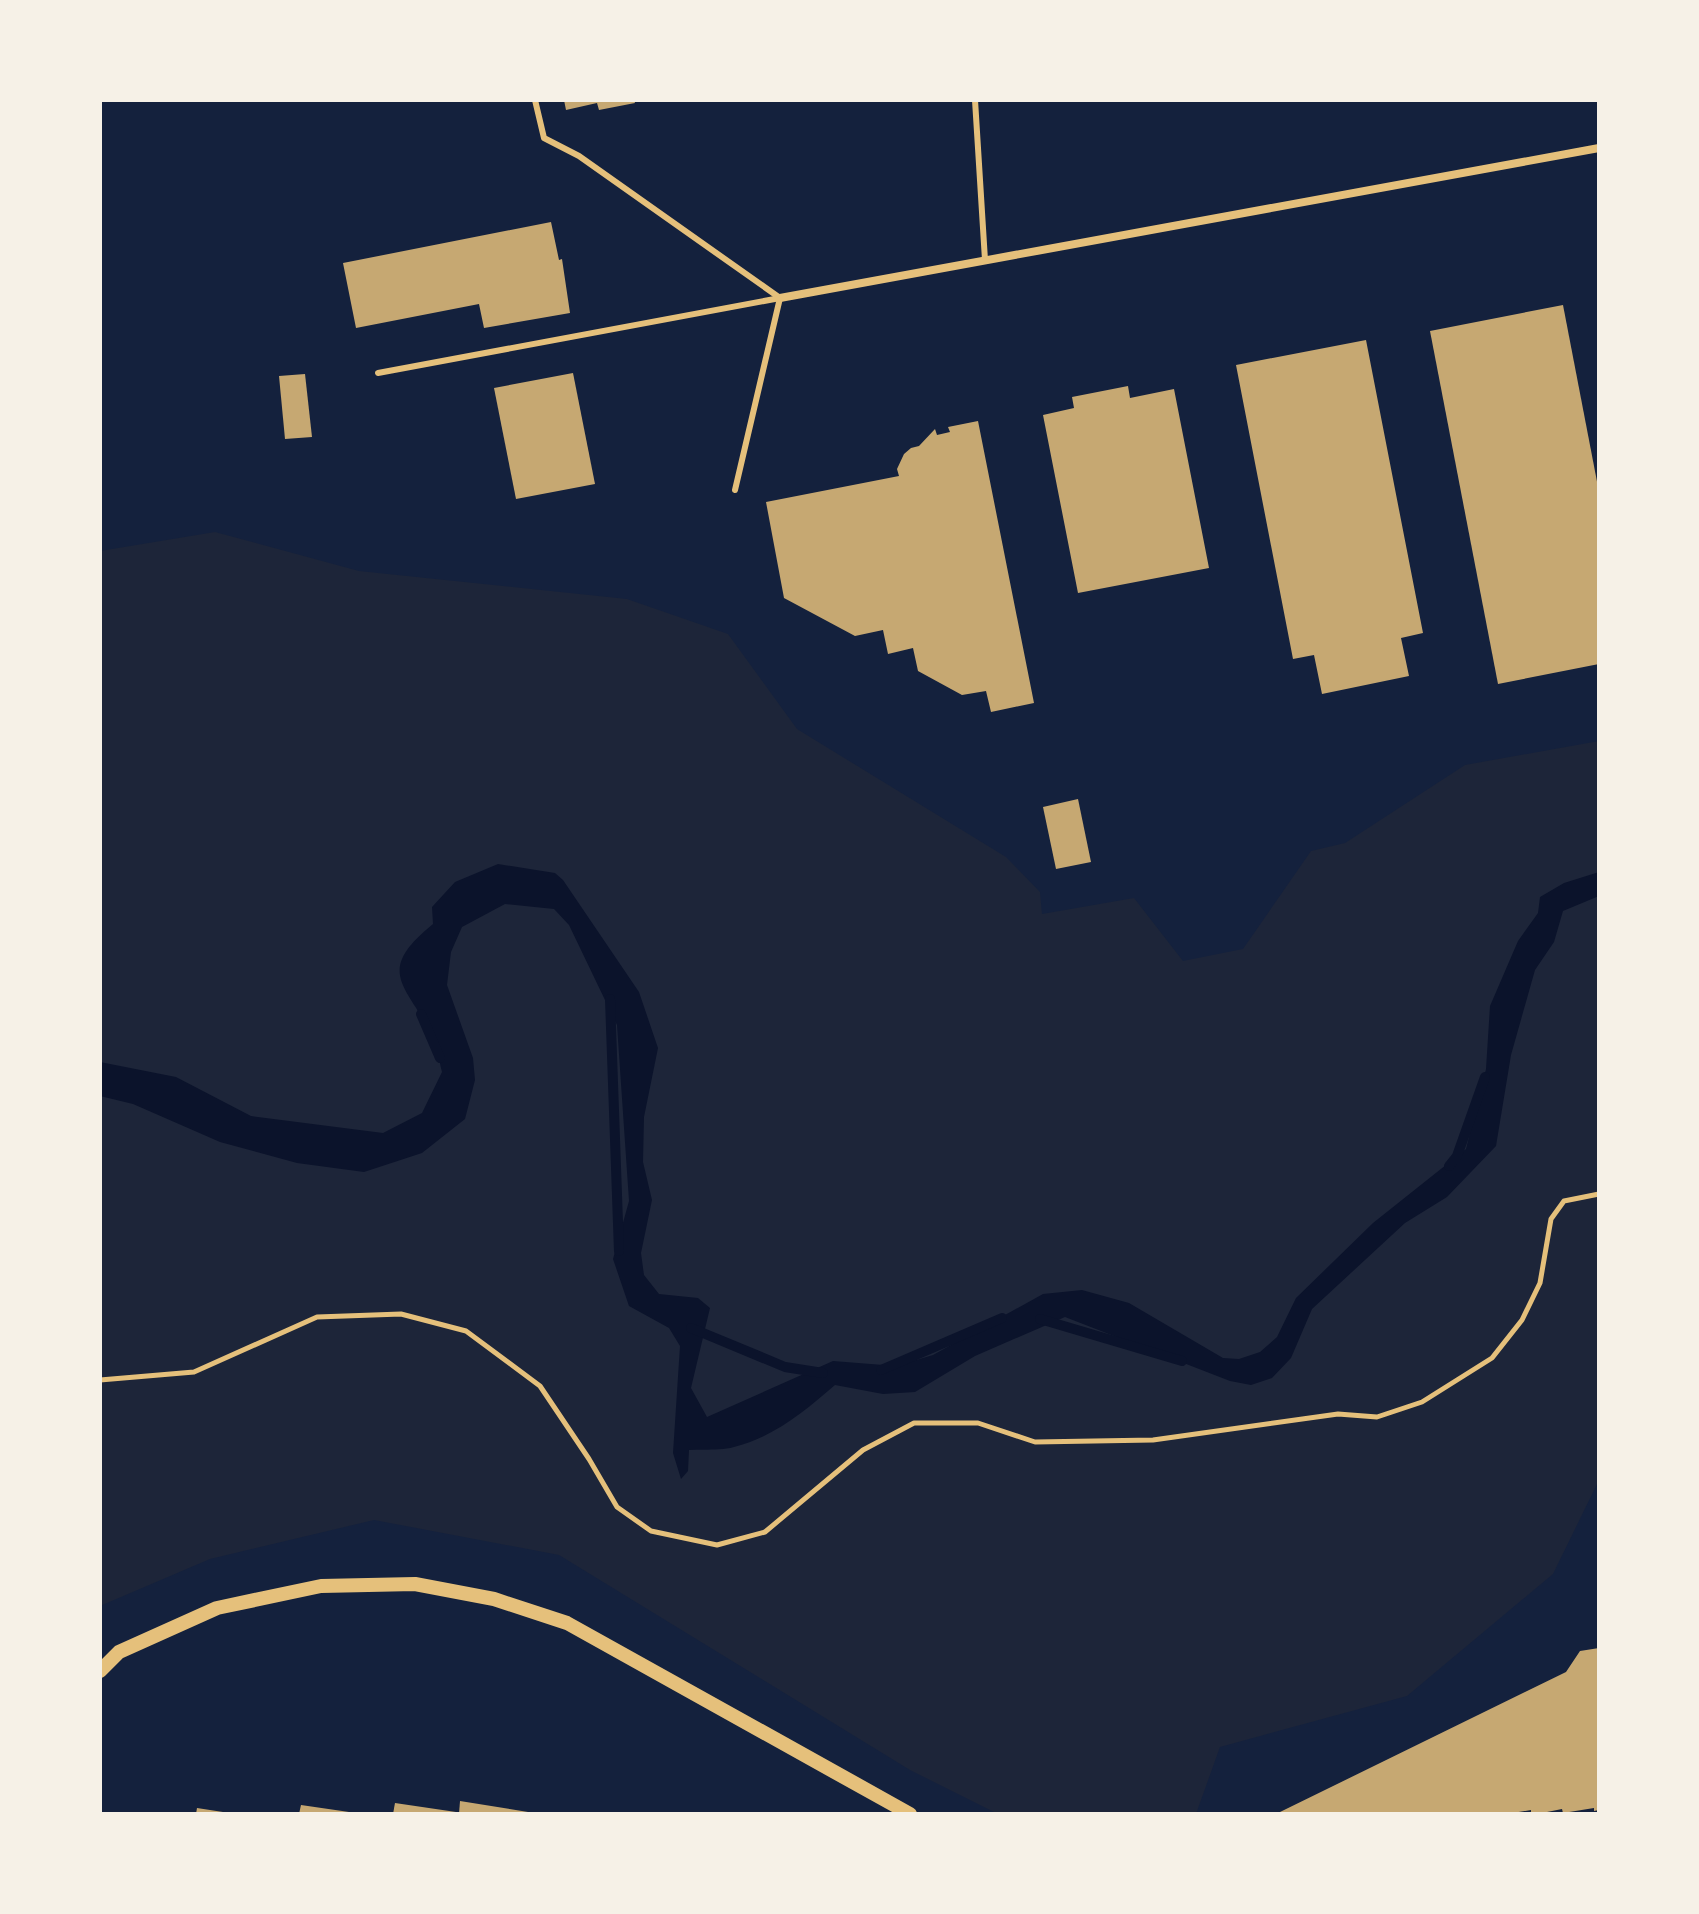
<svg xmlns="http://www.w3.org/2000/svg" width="1699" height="1914" font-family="Commissioner,sans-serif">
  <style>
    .green { fill: #1d2539 }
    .water { fill: #0b132b }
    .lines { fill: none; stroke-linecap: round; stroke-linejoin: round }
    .stream { stroke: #0b132b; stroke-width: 10 }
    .building { fill: #c6a872 }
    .path { stroke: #e5c07b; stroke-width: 5 }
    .service { stroke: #e5c07b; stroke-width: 6 }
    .minor { stroke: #e5c07b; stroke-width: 8 }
    .tertiary { stroke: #e5c07b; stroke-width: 14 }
  </style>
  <rect width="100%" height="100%" fill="#14213d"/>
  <path class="green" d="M215 532 359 571 627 599 728 634 797 729 1006 857 1040 892 1042 914 1134 898 1183 961 1243 949 1311 851 1345 843 1465 765 1599 741V1480L1553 1574 1407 1696 1220 1747 1196 1814H998L910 1770 559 1555 374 1520 210 1559 100 1606V551Z"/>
  <path class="water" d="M498 864 555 873 563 880 639 992 658 1048 644 1117 643 1162 652 1200 641 1253 644 1275 659 1294 698 1298 710 1308 691 1388 707 1417 833 1361 896 1366 933 1355 1043 1294 1082 1290 1129 1303 1223 1358 1239 1359 1260 1352 1277 1337 1296 1298 1373 1223 1466 1149 1486 1069 1490 1006 1518 941 1538 913 1540 897 1564 883 1599 872V896L1563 911 1554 942 1535 970 1511 1055 1496 1146 1447 1197 1405 1223 1312 1309 1291 1358 1272 1378 1251 1385 1230 1381 1065 1317 975 1356 915 1392 883 1394 835 1385C805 1411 774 1437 734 1447 720 1451 703 1449 689 1450L688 1471 681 1479 673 1453 680 1346 669 1328 629 1306 613 1259 629 1201 617 1025 569 925 554 909 505 904 462 927 451 952 447 985 473 1058 475 1080 465 1119 422 1153 364 1172 297 1163 220 1142 133 1104 100 1096V1062L176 1077 251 1116 383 1133 422 1113 442 1072C439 1060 437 1046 432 1035 406 984 374 972 433 924L432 907 455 882Z"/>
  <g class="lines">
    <g class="stream">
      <path d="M610 999 619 1251"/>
      <path d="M421 1014 440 1058"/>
      <path d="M1449 1166 1457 1156 1485 1077"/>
      <path d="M1040 1319 1182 1361"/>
      <path d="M691 1328 785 1367 823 1373"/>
      <path d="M881 1370 1002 1318"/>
    </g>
  </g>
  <g class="building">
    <path d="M564 100H634L635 103 599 110 597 103 566 110Z"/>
    <path d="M551 222 559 260 562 259 570 313 484 328 479 304 356 328 343 263Z"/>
    <path d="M1563 305 1599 492V664L1498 684 1430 331Z"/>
    <path d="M1366 340 1423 633 1401 638 1409 676 1322 694 1314 655 1293 659 1236 365Z"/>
    <path d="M573 373 595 484 516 499 494 388Z"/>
    <path d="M305 374 312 437 285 439 279 376Z"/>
    <path d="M1128 386 1130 398 1174 389 1209 568 1078 593 1043 415 1074 408 1072 397Z"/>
    <path d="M978 421 1034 703 991 712 986 691 962 695 918 671 913 648 888 654 883 630 855 636 784 598 766 502 899 476 897 469 904 454 911 448 919 446 935 429 937 435 950 432 948 427Z"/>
    <path d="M1078 799 1091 862 1056 869 1043 807Z"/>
    <path d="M1599 1648V1810L1594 1811V1808L1563 1813 1562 1809 1537 1814H1531V1810L1507 1814H1280V1812L1566 1672 1580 1651Z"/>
    <path d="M460 1801 528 1812V1814H459Z"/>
    <path d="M395 1803 456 1812V1814H393Z"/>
    <path d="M301 1805 349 1812V1814H299Z"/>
    <path d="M197 1808 223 1812V1814H196Z"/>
  </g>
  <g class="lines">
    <path class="path" d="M100 1380 194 1372 317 1317 401 1314 466 1331 540 1386 589 1459 617 1507 651 1531 717 1545 765 1532 863 1450 914 1423H978L1035 1442 1153 1440 1338 1414 1377 1417 1422 1402 1492 1358 1522 1320 1540 1283 1551 1219 1564 1201 1599 1194"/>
    <g class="service">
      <path d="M535 100 544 138 579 156 780 298"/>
      <path d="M975 100 985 260"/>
      <path d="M378 373 780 298"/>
      <path d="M735 490 780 298"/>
    </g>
    <path class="minor" d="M780 298 1599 148"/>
    <path class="tertiary" d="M100 1671 119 1652 217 1608 321 1586 415 1584 494 1599 567 1623 910 1814"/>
  </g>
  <rect width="1699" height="1914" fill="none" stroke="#f6f1e7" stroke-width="204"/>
</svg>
